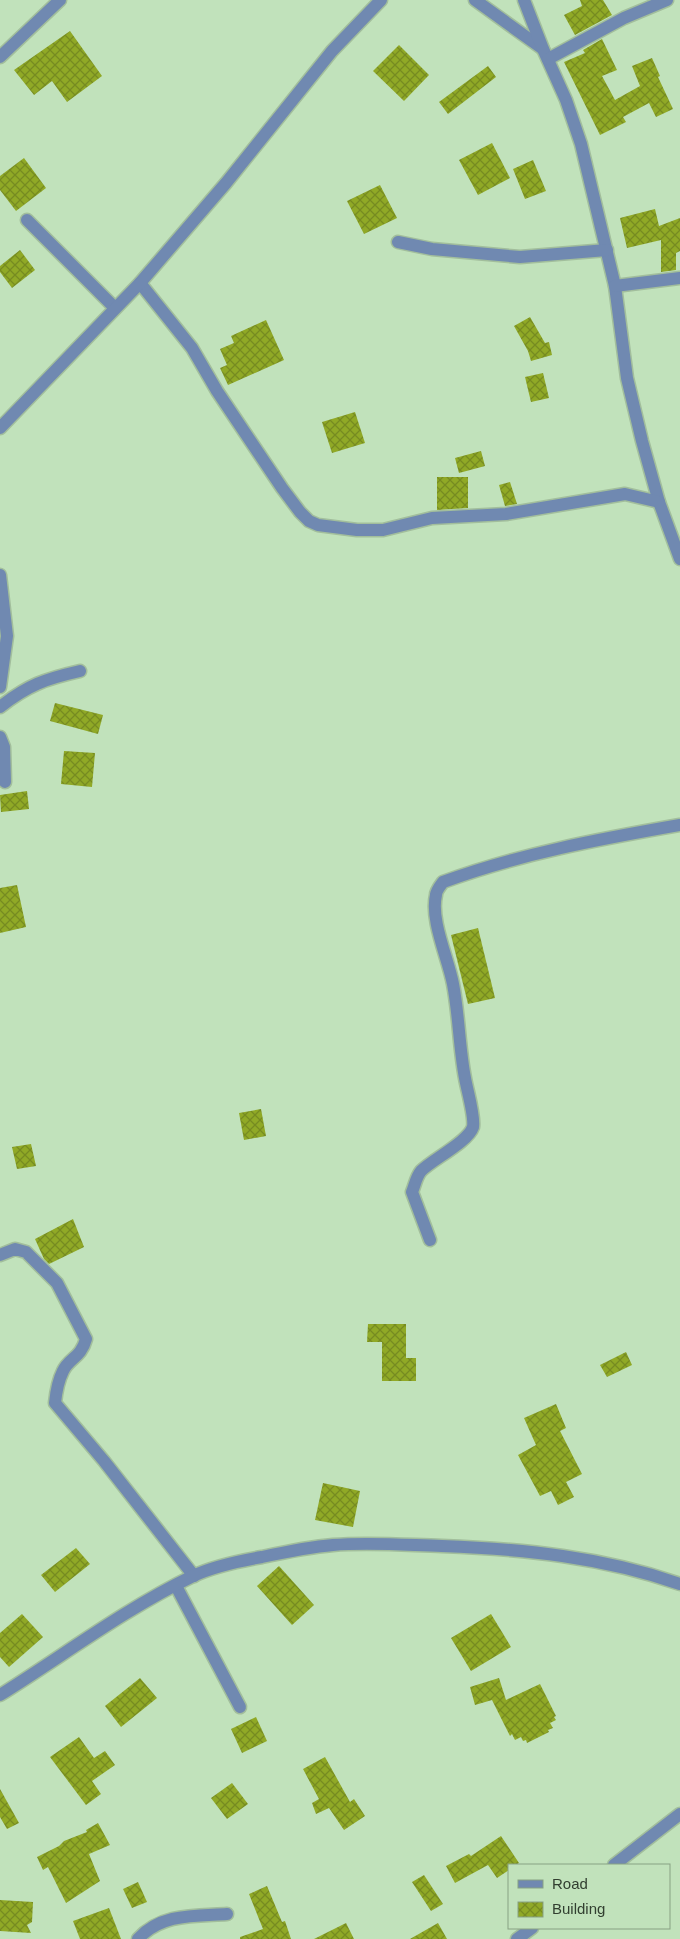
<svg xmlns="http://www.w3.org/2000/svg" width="680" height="1939" font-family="Arial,sans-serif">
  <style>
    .building { fill: url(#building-cross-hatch) }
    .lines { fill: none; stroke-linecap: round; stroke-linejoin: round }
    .minor-casing { stroke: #a2be9c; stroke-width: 15 }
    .minor { stroke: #7089b1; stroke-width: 12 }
  </style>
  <defs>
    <pattern id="building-cross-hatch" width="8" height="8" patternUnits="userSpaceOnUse" patternTransform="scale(1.25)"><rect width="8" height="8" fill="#90a926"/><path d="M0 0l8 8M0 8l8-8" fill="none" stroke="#768b21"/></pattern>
  </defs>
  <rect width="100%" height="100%" fill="#c1e2bb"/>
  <g class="building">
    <path d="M580 0H603L612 15 575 35 564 15 582 6Z"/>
    <path d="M70 31 102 76 67 102 52 81 34 95 14 70Z"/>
    <path d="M602 39 617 70 602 76 615 100 640 86 632 66 652 58 660 76 658 77 673 109 656 117 649 103 623 117 626 122 600 135 564 62 585 53 583 50Z"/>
    <path d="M399 45 429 75 404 101 373 71Z"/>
    <path d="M488 66 496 77 448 114 439 102Z"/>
    <path d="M492 143 510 178 478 195 459 160Z"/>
    <path d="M24 158 46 188 16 211 0 190V176Z"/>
    <path d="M533 160 546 191 525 199 513 169Z"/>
    <path d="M380 185 397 218 364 234 347 201Z"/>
    <path d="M655 209 659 226 680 218V251L676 253V270L661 272V240L627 248 620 218Z"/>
    <path d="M20 250 35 270 12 288 0 272V266Z"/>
    <path d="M530 317 545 343 549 342 552 355 531 361 528 351 514 326Z"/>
    <path d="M266 320 284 360 228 385 220 368 227 365 220 349 234 343 231 336Z"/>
    <path d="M543 373 549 398 531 402 525 377Z"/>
    <path d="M355 412 365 443 332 453 322 422Z"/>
    <path d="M481 451 485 466 459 473 455 458Z"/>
    <path d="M437 477H468V508L437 510Z"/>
    <path d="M510 482 517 504 505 506 499 485Z"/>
    <path d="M55 703 103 715 98 734 50 721Z"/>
    <path d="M64 751 95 753 92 787 61 784Z"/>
    <path d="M27 791 29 809 1 812 0 795Z"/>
    <path d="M17 885 26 927 0 933V888Z"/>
    <path d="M478 928 495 998 468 1004 451 935Z"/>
    <path d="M261 1109 266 1136 244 1140 239 1113Z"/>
    <path d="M31 1144 36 1166 17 1169 12 1147Z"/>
    <path d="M73 1219 84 1247 49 1264 44 1259 35 1239Z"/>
    <path d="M368 1324H406V1358H416V1381H382V1342H367Z"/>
    <path d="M626 1352 632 1365 607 1377 600 1365Z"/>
    <path d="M556 1404 566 1428 560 1431 582 1474 566 1482 574 1497 558 1505 551 1491 540 1496 518 1455 536 1445 524 1418Z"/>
    <path d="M323 1483 360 1491 353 1527 315 1520Z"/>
    <path d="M76 1548 90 1564 55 1592 41 1575Z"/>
    <path d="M279 1566 314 1605 292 1625 257 1586Z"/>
    <path d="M22 1614 43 1637 9 1667 0 1657V1633Z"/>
    <path d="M491 1614 511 1647 471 1671 451 1638Z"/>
    <path d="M140 1678 157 1698 121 1727 105 1706Z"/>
    <path d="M499 1678 506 1700 540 1684 556 1716 554 1717 556 1720 550 1723 553 1728 548 1730 549 1732 527 1743 526 1740 523 1741 521 1737 515 1740 512 1734 510 1736 492 1700 475 1705 470 1687Z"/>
    <path d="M256 1717 267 1741 242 1753 231 1729Z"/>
    <path d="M79 1737 94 1758 105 1751 115 1765 92 1781 101 1794 86 1805 50 1757Z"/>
    <path d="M325 1757 350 1802 354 1799 365 1816 344 1830 329 1808 316 1814 312 1803 319 1799 303 1769Z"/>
    <path d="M232 1783 248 1804 227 1819 211 1798Z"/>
    <path d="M0 1789 19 1823 7 1829 0 1817Z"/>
    <path d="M98 1823 110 1845 89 1854 100 1881 66 1903 48 1867 43 1870 37 1857 59 1846 64 1841 87 1832 86 1830Z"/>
    <path d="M501 1836 519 1863 516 1865H509V1870L497 1878 488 1865 455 1883 446 1866 469 1854 471 1856Z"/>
    <path d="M424 1875 443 1904 431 1911 412 1882Z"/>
    <path d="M138 1882 147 1902 132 1908 123 1889Z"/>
    <path d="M267 1886 282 1922 285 1921 291 1939H240V1937L263 1929 249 1894Z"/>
    <path d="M0 1900 33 1902 32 1922 27 1925 31 1933 0 1931Z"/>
    <path d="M109 1908 121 1939H80L73 1921Z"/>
    <path d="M346 1923 354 1939H314Z"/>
    <path d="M438 1923 447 1939H410Z"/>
  </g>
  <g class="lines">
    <g class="minor-casing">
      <g id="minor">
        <path d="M475 0 543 49"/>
        <path d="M524 0 543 49 566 100 581 144 615 286 627 378 642 441 659 502 680 559"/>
        <path d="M0 57 60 0"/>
        <path d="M548 59 624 18 667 0"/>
        <path d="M27 220 115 308"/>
        <path d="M398 242 432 249 520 257 607 250"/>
        <path d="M140 283 192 348 217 391 282 488 300 512 309 521 318 525 357 530H383L432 518 506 514 625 494 659 502"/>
        <path d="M615 286 680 278"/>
        <path d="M0 428 140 283 226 183 332 51 381 0"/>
        <path d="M0 575 7 636 0 687"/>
        <path d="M0 707C28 685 45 679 80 671"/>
        <path d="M0 737 4 747 5 782"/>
        <path d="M430 1240 412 1192C415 1185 416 1177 421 1171 433 1159 468 1142 473 1127 475 1116 467 1090 465 1078 459 1047 459 1015 453 984 448 958 430 920 436 895 436 891 440 886 443 882 519 854 600 839 680 825"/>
        <path d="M0 1255 15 1249 26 1252 57 1283 86 1339C81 1358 69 1358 63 1371 58 1381 56 1393 55 1403L104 1461 194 1576"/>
        <path d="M176 1586 240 1707"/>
        <path d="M0 1695C64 1655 125 1609 193 1576 214 1566 239 1561 262 1557 285 1552 309 1547 333 1545 369 1542 406 1545 442 1546 523 1549 603 1557 680 1584"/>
        <path d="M614 1865 680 1814"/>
        <path d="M138 1939C161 1913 196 1916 227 1914"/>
        <path d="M517 1939 532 1928"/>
      </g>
    </g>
    <use href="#minor" class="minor"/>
  </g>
  <rect x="508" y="1864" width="162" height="65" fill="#c1e2bb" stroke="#88a183"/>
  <rect x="518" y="1880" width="25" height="8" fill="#7089b1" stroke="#88a183"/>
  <text x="552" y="1889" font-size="15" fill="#323f30">Road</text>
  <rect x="518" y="1902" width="25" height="15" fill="url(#building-cross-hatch)" stroke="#88a183"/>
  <text x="552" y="1914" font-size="15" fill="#323f30">Building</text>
</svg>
